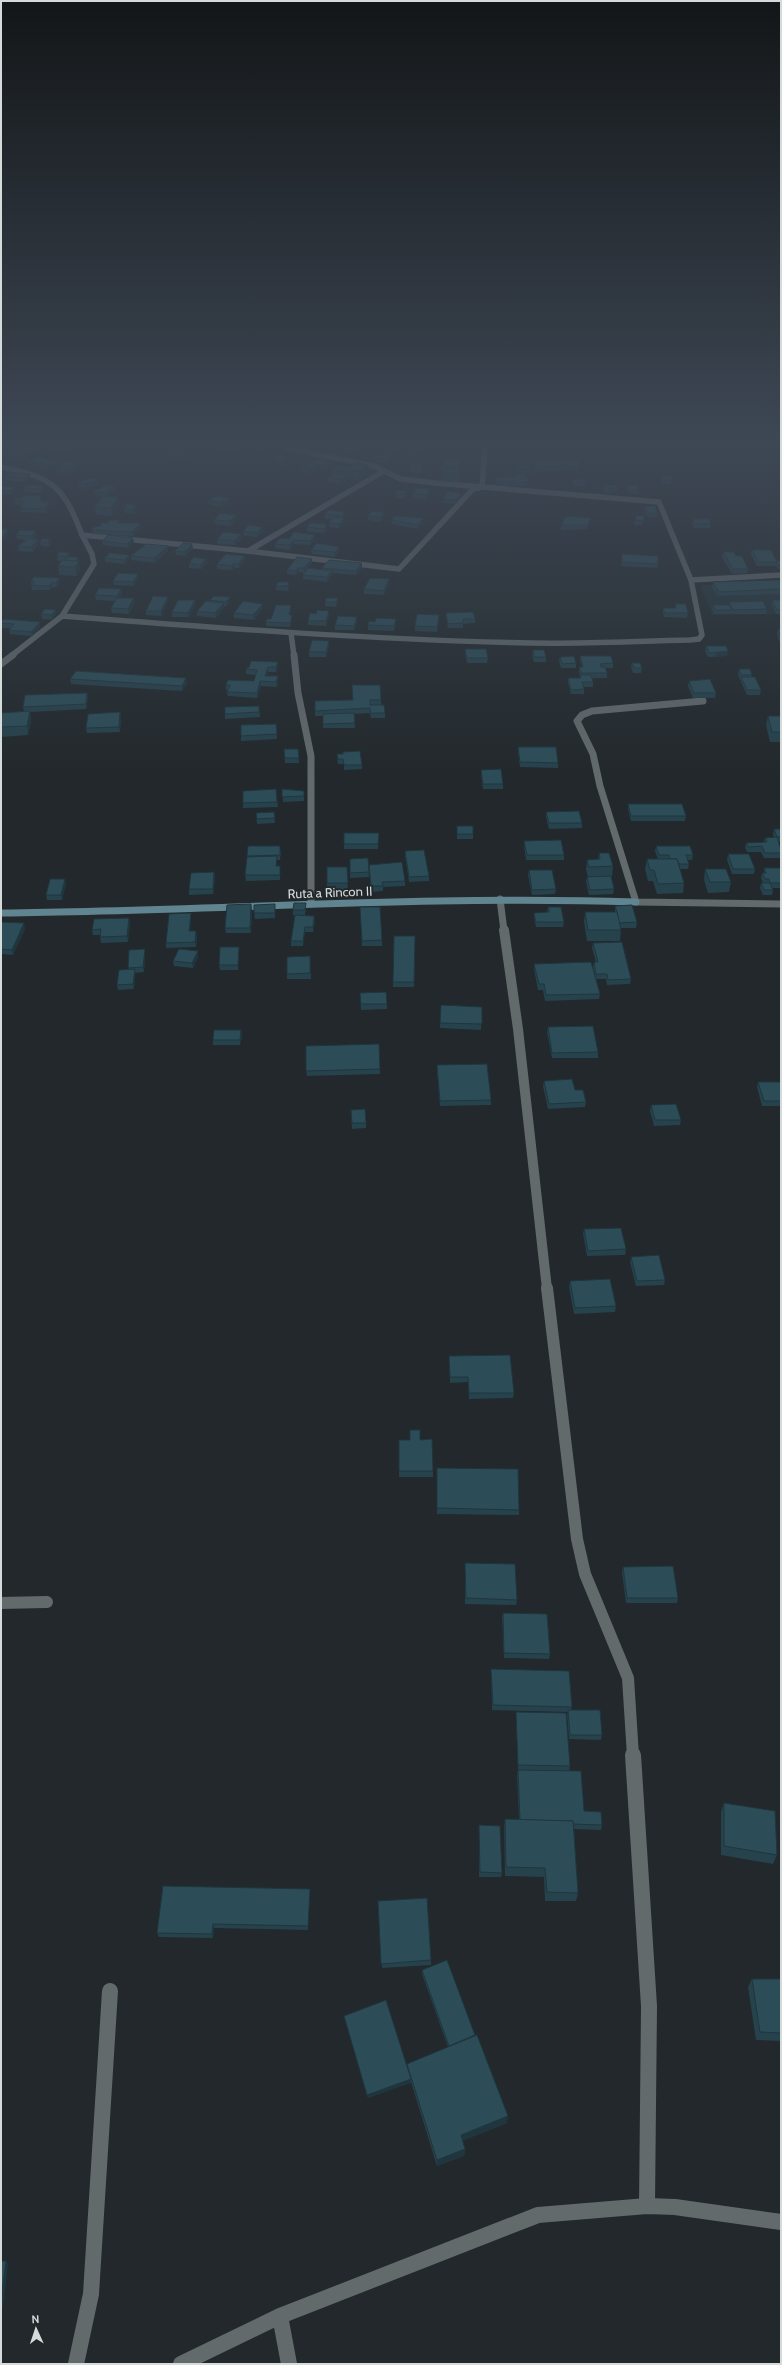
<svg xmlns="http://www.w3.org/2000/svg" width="782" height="2365" font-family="Cabin,sans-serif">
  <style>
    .built { fill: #253338 }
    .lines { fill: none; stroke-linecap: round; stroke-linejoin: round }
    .lane { stroke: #626a6c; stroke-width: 12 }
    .street-far4 { stroke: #626a6c; stroke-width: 5.5 }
    .street-far3 { stroke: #626a6c; stroke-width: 7 }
    .street-far2 { stroke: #626a6c; stroke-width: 10 }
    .street-far1 { stroke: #626a6c; stroke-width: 12 }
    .street { stroke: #626a6c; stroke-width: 16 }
    .secondary { stroke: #608590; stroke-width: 7 }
    .wall { fill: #26424c }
    .shaded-wall { fill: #1f363e }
    .building { fill: #2c4d58; stroke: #1f363e }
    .labels { text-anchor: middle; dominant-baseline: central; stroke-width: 4; stroke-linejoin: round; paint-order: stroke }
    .street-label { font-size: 13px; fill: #d5dadb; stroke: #22282b }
  </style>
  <rect width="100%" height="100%" fill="#22282b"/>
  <path class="built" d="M781 581V614L712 615 701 588 704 585Z"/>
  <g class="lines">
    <path class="lane" d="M1 1603 47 1602"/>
    <g class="street-far4">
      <path d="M287 448 374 466 384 471"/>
      <path d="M1 467C53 478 63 485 82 535"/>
      <path d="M248 551 399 569 473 489 482 487 485 445"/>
      <path d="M62 616 94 564 92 554 82 535 248 551 384 471 401 479 435 483 659 502 691 580"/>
      <path d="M291 633 294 656"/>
      <path d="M11 656 62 616C218 628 375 640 532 643 585 644 637 641 690 640L699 639 702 635 691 580 781 575"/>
    </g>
    <g class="street-far3">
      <path d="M294 655 298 693 311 756V904"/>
      <path d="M1 664 13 655"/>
      <path d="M703 701 592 711 582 715 577 721 593 754 600 786 636 902 781 904"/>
      <path d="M500 899 504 931"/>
    </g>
    <path class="street-far2" d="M504 930 518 1029 547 1289"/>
    <path class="street-far1" d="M547 1288 577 1539 585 1574 628 1678 633 1756"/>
    <g class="street">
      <path d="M633 1755 649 2006 647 2206"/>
      <path d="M280 2316 289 2364"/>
      <path d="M76 2364 91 2294 110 1991"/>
      <path d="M181 2364 280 2316 538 2215 647 2206 675 2207 781 2222"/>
    </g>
    <path class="secondary" d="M1 913C213 911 424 895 636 902"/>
  </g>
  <g class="wall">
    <path d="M48 445H79L80 448 68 453 49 448Z"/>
    <path d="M251 445H281L265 451 251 448Z"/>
    <path d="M323 445H362L360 446H359V449L353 456 338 454V450L341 448 323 447Z"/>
    <path d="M222 447H239V451L232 454 222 451Z"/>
    <path d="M168 450 192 452V456L183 459H177L170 458V454H169Z"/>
    <path d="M401 450 419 451 415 456 401 454Z"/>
    <path d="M38 452 21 461 8 458V454Z"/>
    <path d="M396 452 386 463 375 462V458Z"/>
    <path d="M289 457V461L282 465 272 462V458Z"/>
    <path d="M29 460 57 461V465L48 469 30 464Z"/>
    <path d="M580 460 579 464 577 471 560 468 559 471 547 470 546 472H535V468Z"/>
    <path d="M331 461V465L323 469 320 468 310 473 303 471 302 467Z"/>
    <path d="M461 463 459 469 460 470V478L459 482H442V473L443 471H442V467Z"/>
    <path d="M369 466V474L359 480 347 478V480L340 484 328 481V477L335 473H333V469L348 467Z"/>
    <path d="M516 466 530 468V473H516Z"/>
    <path d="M56 467 80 468 67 474 56 471Z"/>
    <path d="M409 468 422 469 421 473 409 472Z"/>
    <path d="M30 474 31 478 25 482 5 480 4 476Z"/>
    <path d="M515 474 528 482 527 486H497L496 481V477H515Z"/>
    <path d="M662 476H672L671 484H662Z"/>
    <path d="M573 479 586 482 585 486H573Z"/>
    <path d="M98 480V484L84 489 79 486 78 482Z"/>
    <path d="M604 485 618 488 617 492 605 493 604 489Z"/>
    <path d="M627 485 639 490V494H629L627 489Z"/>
    <path d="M43 486 44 490 42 493 25 492 24 488Z"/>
    <path d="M1 488 15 491 11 495H1Z"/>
    <path d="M430 489V493L426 499 413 498V493Z"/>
    <path d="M116 490 108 496 118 497 119 505 112 516 96 515 95 507 102 497 94 495V491Z"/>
    <path d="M395 493 407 495 404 498H395Z"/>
    <path d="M461 493V497L456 504 443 503V499Z"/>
    <path d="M42 500V501L50 505 46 513 21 512 20 508 21 505H15V501Z"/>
    <path d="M208 500 229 503 220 507 209 504Z"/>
    <path d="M645 506 657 513V517H647L644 510Z"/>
    <path d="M124 509H136L134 513H125Z"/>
    <path d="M325 514 346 516 344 518V522L339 528 329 527V522L332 519H325Z"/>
    <path d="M237 515V519L231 526 214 524V520Z"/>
    <path d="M368 516H384L381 522 368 520Z"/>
    <path d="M645 516 644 520 642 525H634L635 520Z"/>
    <path d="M423 518V523L418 529 392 524V520Z"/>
    <path d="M693 519 711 524 710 528H694L692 524Z"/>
    <path d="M119 520V523L141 528 133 536 92 534V530L108 523Z"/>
    <path d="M590 522 587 529 561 530V525Z"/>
    <path d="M327 524V529L324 533 307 532V527Z"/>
    <path d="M36 531V535L34 539H38L39 543 33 552 19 551 18 547 25 540 17 539 16 535Z"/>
    <path d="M243 531H263L257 537 244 536Z"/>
    <path d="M241 534 242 538 235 545 217 544V539Z"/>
    <path d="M50 539 51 544 49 546H41L40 542Z"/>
    <path d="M289 539H315L310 545 294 544 290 550 275 548V544Z"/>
    <path d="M102 541 134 542 128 548 103 545Z"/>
    <path d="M168 546V551L155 563 131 560V556Z"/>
    <path d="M339 547V551L335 557 312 554 311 550Z"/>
    <path d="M193 548 185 556 176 555 175 551Z"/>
    <path d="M752 550 776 561H781V569H778L776 566H757L751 554Z"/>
    <path d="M59 552 70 557H78L80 569 76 576 59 575 58 566 61 561 57 560V556Z"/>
    <path d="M723 552 736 556 748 569 747 573 732 574 722 557Z"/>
    <path d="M622 554 658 564 657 568 621 566Z"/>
    <path d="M245 556V561L239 568H235L232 570 217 569V564Z"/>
    <path d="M105 558 129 559 125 564 105 562Z"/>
    <path d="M206 559 207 563 201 569 189 568V563Z"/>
    <path d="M312 563 308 568 322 570V568L362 563V568L356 575 332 573V575L327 582 303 579V575L304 573 299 572 296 575 287 574V570Z"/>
    <path d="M59 578 60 582 57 587H52L50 590H32L31 581Z"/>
    <path d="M138 579 134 586 114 585 113 581Z"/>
    <path d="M781 580V594L718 596 712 587 713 582Z"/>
    <path d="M389 584 384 595 364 594V589Z"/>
    <path d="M276 586 289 587 288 591 276 590Z"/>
    <path d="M121 589 122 594 120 598 135 603 129 614 112 613 111 608 115 601 96 600 95 595Z"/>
    <path d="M168 597V601L161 616 146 615V611Z"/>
    <path d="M195 600V605L189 617H172V612Z"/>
    <path d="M210 600 230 602 226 607 224 606V608L216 618 197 616V611L210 601Z"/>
    <path d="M772 600H781V614H776L772 605Z"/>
    <path d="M325 602H338L336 607 325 606Z"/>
    <path d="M729 602 767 609 766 614H732L731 612V614H714L712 609 713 605H729Z"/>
    <path d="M263 604V608L254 620 234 618V613Z"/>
    <path d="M675 604 688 613 687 618 664 617 663 612V608H675Z"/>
    <path d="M291 610 290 615 292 620 290 627 266 626V622Z"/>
    <path d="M329 611V615L326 626 308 625V621Z"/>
    <path d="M446 613 475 619V623L463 624V628H448L446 617Z"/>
    <path d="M41 614H56L52 619H42Z"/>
    <path d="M439 615V620L437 632 415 631V626Z"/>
    <path d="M357 617V621L354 630H335V625Z"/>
    <path d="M1 622 40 627 32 636 10 634 9 630 10 628H1Z"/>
    <path d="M375 622 396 623 394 631 368 630V625Z"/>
    <path d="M778 629H781V641H779L777 634Z"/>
    <path d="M329 641V646L326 657H309V652Z"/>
    <path d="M706 646 728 651 727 656 708 657 705 651Z"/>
    <path d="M465 649 488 658 487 663H467L465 654Z"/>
    <path d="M533 650 546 657V662H534L532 655Z"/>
    <path d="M580 656 613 663V668H606L607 673V678H592L593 682V687H583L584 689V694H571L568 683V678H580V675L579 672V667H582L580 661Z"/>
    <path d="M560 657 576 663V668H561L559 661Z"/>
    <path d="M278 662V667L276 672H268L267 676H278V681L277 687 261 686 257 698 228 696 227 692 228 690H226V685L254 681 256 675 246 674V669Z"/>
    <path d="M632 663 642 668 641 673H633L631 667Z"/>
    <path d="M739 669 752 675V677L761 690 760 695H747L741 682V680H740L738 674Z"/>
    <path d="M70 679 187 683 182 691 71 684Z"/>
    <path d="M689 681 716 693 715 698H693L688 686Z"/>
    <path d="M87 693 88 698 86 709 30 712 31 721 28 735 1 737V713L24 712 23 707Z"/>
    <path d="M381 700V705H370L385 713V718H371L370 713 354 714 355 728H323V716H315V701Z"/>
    <path d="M259 706 260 717 225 719V714Z"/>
    <path d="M120 712 121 717 120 732 87 733 86 728Z"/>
    <path d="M768 716H781V742H770L766 725Z"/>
    <path d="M276 724 277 739 241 741V725Z"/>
    <path d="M518 747 558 763V768L520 767 518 752Z"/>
    <path d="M284 749H298L299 763H285Z"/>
    <path d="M337 754 362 765V769L344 770V764H338Z"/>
    <path d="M481 770 503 784V789H483L481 775Z"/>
    <path d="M276 789 278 807 243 808V791Z"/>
    <path d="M282 789 304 791V801L283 802Z"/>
    <path d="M628 804 686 816 685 821H631L628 809Z"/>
    <path d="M274 812 275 823 257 824 256 813Z"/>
    <path d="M546 812 582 823V828L549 829 546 817Z"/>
    <path d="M457 826 473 834V839H457Z"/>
    <path d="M774 829H781V842H778L781 850V858H764L761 852H747L745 848 746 843 764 842 765 838H774L773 834Z"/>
    <path d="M379 833 378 849H344V844Z"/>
    <path d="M524 841 564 855V860H526L524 846Z"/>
    <path d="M656 846 693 855 692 860H687L689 864 688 869H680L684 883 683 893 657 894 653 881H648L645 869 647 859H658L655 851Z"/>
    <path d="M281 851 280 860H277V866L280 871V880L246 881 245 875 247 856Z"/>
    <path d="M405 851 429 876V881L409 882 405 856Z"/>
    <path d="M599 853 613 866 612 877H611L614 889 613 894 589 895 586 882 587 877H588L586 870 587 860 598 859Z"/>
    <path d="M728 854 755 869 754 874H732L727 860Z"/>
    <path d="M368 858 369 877 350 878V859Z"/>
    <path d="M347 867 348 893 327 894V883Z"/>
    <path d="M764 868H781V888H772L773 890 772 895H763L760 888 761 883H763L761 878 762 873H764Z"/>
    <path d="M705 869 731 882 729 892 708 893 704 880Z"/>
    <path d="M370 870 405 881V886L383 887V891L371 892Z"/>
    <path d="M529 870 556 889 555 894 532 895 528 875Z"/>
    <path d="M214 872 215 878 213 894 189 895V889Z"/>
    <path d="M66 884 62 900H47L46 895Z"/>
    <path d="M615 906 637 922 636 928H620L621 930 620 941H587L584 922 585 912H615Z"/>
    <path d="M360 907 382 940V946H362Z"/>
    <path d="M548 907 564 922 563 927H536L534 918V913L547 912Z"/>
    <path d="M275 909V918L255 919 254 913Z"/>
    <path d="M306 909 305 915H293V910Z"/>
    <path d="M252 910 251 933H226L225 928Z"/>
    <path d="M314 916 315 921 313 932H305L303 946H291V941Z"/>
    <path d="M129 918 130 923 128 942 101 943 100 937 101 935H93L92 930Z"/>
    <path d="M191 919 190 931 197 936 196 947 166 948V943Z"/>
    <path d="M1 922 25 929 13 955 1 954Z"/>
    <path d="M394 936H415L414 987H393Z"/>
    <path d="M593 943 631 979 630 984 607 985 606 979H596L600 994 599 999 545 1001 543 990H538L534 969V964L593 967 594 962H596L592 948Z"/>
    <path d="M145 949V955L144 972 135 973 134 989 118 990 117 985 128 969V968Z"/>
    <path d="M239 952 238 970H220L219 965Z"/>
    <path d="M310 956 311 979H287V974Z"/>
    <path d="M198 957 193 968 174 966 173 961Z"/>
    <path d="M360 993 387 1004V1009L361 1010Z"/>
    <path d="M482 1007 481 1030 440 1028V1023Z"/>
    <path d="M548 1027 598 1052V1058H552L547 1032Z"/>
    <path d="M241 1030 242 1036 240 1045H213V1040Z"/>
    <path d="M437 1065 491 1100V1105L440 1106 437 1071Z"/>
    <path d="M380 1069V1074L307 1076 306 1071Z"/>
    <path d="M544 1081 575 1090 586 1102 585 1107 548 1109 543 1086Z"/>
    <path d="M758 1082H781V1106H762L757 1087Z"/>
    <path d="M651 1105 681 1120 680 1125 654 1126 650 1111Z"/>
    <path d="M351 1110 366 1123V1128L352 1129Z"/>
    <path d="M584 1229 626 1249 625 1255 587 1256 583 1234Z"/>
    <path d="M631 1257 665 1280 664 1285 636 1286 630 1262Z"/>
    <path d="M570 1281 616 1306 615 1312 574 1314 569 1287Z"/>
    <path d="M449 1356 514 1393 513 1398 469 1399 468 1382 450 1383Z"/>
    <path d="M399 1440H420L433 1471V1477H399Z"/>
    <path d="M437 1468 519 1510V1515L437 1514Z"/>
    <path d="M465 1563 517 1600 516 1605 465 1604Z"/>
    <path d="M623 1567 678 1598 677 1603H626L622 1572Z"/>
    <path d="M503 1613 550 1654 549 1659 504 1658 502 1618Z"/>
    <path d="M491 1669 572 1707 571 1710 602 1735 601 1740 569 1739 567 1715 568 1712 492 1710 491 1674Z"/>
    <path d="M516 1712 570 1766 569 1771 518 1770 516 1716Z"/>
    <path d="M518 1770 584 1811 602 1825 601 1830 574 1829 578 1893 576 1901H545L544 1877 505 1876 504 1829 505 1819 519 1820 517 1775Z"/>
    <path d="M724 1803 777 1855 773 1864 721 1855V1812Z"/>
    <path d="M479 1825 502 1873 501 1877H479Z"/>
    <path d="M310 1889V1894L308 1930 214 1928 213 1938 159 1937 157 1933Z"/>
    <path d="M378 1901 431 1960V1965L382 1968Z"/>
    <path d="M422 1970 507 2123 462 2141 465 2149 464 2156 437 2166 411 2082 368 2098 345 2020 344 2016 407 2068V2064L448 2047 422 1974Z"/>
    <path d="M752 1979H781V2041L756 2040 748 1987Z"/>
  </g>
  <g class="shaded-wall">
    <path d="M67 445H79L80 448 68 453Z"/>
    <path d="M272 445H281L265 451V447Z"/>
    <path d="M359 445V449L353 456V452Z"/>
    <path d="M239 447V451L232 454V450Z"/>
    <path d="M419 447V451L415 456V452Z"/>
    <path d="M37 448 38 452 21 461 20 457Z"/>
    <path d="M396 448V452L386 463V459Z"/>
    <path d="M192 452V456L183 459V455Z"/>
    <path d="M289 457V461L282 465V461Z"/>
    <path d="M461 459V463L459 471V467Z"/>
    <path d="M57 461V465L48 469 47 465Z"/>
    <path d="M331 461V465L323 469V465Z"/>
    <path d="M80 464V468L67 474V470Z"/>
    <path d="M320 464V468L310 473V469Z"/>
    <path d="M369 466V474L359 480 358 472Z"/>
    <path d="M460 470V478L459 482V474Z"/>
    <path d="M30 474 31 478 25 482 24 478Z"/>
    <path d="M347 476V480L340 484V480Z"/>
    <path d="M98 480V484L84 489V484Z"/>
    <path d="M43 486 44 490 42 493 41 489Z"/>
    <path d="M115 486 116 490 106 497V493Z"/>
    <path d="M14 487 15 491 11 495 10 491Z"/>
    <path d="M430 489V493L426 499V495Z"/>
    <path d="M407 491V495L404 498V494Z"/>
    <path d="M461 493V497L456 504V500Z"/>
    <path d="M42 496V500L40 505 39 501Z"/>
    <path d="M118 497 119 505 112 516 111 508Z"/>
    <path d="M229 498V503L220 507V503Z"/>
    <path d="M49 501 50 505 46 513 45 509Z"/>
    <path d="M136 505V509L134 513 133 509Z"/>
    <path d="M345 512 346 516 344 518V522L339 528V524L342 520V516Z"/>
    <path d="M384 512V516L381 522V517Z"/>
    <path d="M237 515V519L231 526 230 521Z"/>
    <path d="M423 518V523L418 529V525Z"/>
    <path d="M141 523V528L133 536 132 532Z"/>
    <path d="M327 524V529L324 533V529Z"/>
    <path d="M262 527 263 531 257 537V533Z"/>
    <path d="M8 529 9 534 1 544V539Z"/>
    <path d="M36 531V535L33 540 32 536Z"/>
    <path d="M241 534 242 538 235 545 234 541Z"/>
    <path d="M315 535V539L310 545V541Z"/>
    <path d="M133 538 134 542 128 548 127 544Z"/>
    <path d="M38 539 39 543 33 552 32 547Z"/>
    <path d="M50 539 51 544 49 546 48 542Z"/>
    <path d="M294 540V544L290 550 289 545Z"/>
    <path d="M192 544 193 548 185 556V552Z"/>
    <path d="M168 546V551L155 563 154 558Z"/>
    <path d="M339 547V551L335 557V552Z"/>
    <path d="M69 553 70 557 67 561V556Z"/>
    <path d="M129 555V559L125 564 124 560Z"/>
    <path d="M245 556V561L239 568 238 564Z"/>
    <path d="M78 557 80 569 76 576 75 567 74 565Z"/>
    <path d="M206 559 207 563 201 569 200 565Z"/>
    <path d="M312 559V563L304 573V568Z"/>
    <path d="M234 563 235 568 232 570V566Z"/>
    <path d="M362 563V568L356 575V571Z"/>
    <path d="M298 568 299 572 296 575V571Z"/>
    <path d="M332 571V575L327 582V577Z"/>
    <path d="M138 574V579L134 586 133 582Z"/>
    <path d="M59 578 60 582 57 587 56 583Z"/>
    <path d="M389 579V584L384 595V591Z"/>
    <path d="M52 582V587L50 590 49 586Z"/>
    <path d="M289 582V587L288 591V586Z"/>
    <path d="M121 589 122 594 118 601 117 596Z"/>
    <path d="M168 597V601L161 616V611Z"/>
    <path d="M230 597V602L226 607V602Z"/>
    <path d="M134 598 135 603 129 614 128 609Z"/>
    <path d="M338 598V602L336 607V602Z"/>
    <path d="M195 600V605L189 617 188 613Z"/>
    <path d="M224 603V608L216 618 215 613Z"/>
    <path d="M263 604V608L254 620 253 615Z"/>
    <path d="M291 605V610L289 620V615Z"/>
    <path d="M56 610V614L52 619 51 615Z"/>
    <path d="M329 611V615L326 626V621Z"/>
    <path d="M292 615V620L290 627V623Z"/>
    <path d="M439 615V620L437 632V627Z"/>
    <path d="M357 617V621L354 630V626Z"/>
    <path d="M396 619V623L394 631V626Z"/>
    <path d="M40 622V627L32 636 31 632Z"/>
    <path d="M329 641V646L326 657V652Z"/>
    <path d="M728 651 727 656 715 657 716 653Z"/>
    <path d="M278 662V667L276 672V667Z"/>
    <path d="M268 667V672L265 680V676Z"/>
    <path d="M278 676V681L277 687 276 682Z"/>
    <path d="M186 678 187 683 182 691V686Z"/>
    <path d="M260 681 261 686 257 698V693Z"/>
    <path d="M87 693 88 698 86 709V704Z"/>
    <path d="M30 711 31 721 28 735 27 726Z"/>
    <path d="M120 712 121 717 120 732 119 727Z"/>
    <path d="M214 872 215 878 213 894V889Z"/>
    <path d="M65 879 66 884 62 900 61 895Z"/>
    <path d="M251 904 252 910 251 933 250 928Z"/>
    <path d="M191 913V919L190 937 189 931Z"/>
    <path d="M314 916 315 921 313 932V927Z"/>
    <path d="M129 918 130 923 128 942 127 936Z"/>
    <path d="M24 923 25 929 13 955 12 950Z"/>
    <path d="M305 927V932L303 946V941Z"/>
    <path d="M196 931 197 936 196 947 195 942Z"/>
    <path d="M145 949V955L144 972 143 967Z"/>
    <path d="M198 951V957L193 968 192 963Z"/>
    <path d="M135 969V974L134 989 133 984Z"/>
    <path d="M241 1030 242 1036 240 1045V1040Z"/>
    <path d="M213 1924 214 1928 213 1938 212 1934Z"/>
    <path d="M411 2079V2083L368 2098 367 2095Z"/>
    <path d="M508 2116 507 2123 460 2142 461 2135Z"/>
    <path d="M465 2149 464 2156 437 2166V2160Z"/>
    <path d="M6 2261 8 2264 1 2322V2299Z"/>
  </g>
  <g class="building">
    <path d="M227 445H230L239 447 232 450 222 447Z"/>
    <path d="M253 445H272L265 447Z"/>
    <path d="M344 445H359L353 452 338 450Z"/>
    <path d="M27 446 37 448 20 457 8 454Z"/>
    <path d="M405 446 419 447 415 452 401 450Z"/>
    <path d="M174 447 192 452 183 455H177L170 454 175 451 168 450Z"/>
    <path d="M391 448H396L386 459 375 458Z"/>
    <path d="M279 455 289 457 282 461 272 458Z"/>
    <path d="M39 456 57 461 47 465 29 460Z"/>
    <path d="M445 458 461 459 459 467H442Z"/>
    <path d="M319 459 331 461 323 465 320 464 310 469 302 467Z"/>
    <path d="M580 460 578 467 560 464V467L547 466 546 468H535L537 461Z"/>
    <path d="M68 461 80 464 67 470 56 467Z"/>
    <path d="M356 462 369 466 358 472 344 469Z"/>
    <path d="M410 464 422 465 421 469 409 468Z"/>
    <path d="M340 465 348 467 344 469V471L333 469Z"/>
    <path d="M529 465 530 468 517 469 516 466Z"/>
    <path d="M444 469 460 470 459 474 442 473Z"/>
    <path d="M10 472 30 474 24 478 4 476Z"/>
    <path d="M336 473 347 476 340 480 328 477Z"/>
    <path d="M515 474H526L528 482H497L496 477H516Z"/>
    <path d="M662 476H672L671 480H662Z"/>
    <path d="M92 478 98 480 84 484 78 482Z"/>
    <path d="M573 479H585L586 482H574Z"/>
    <path d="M26 485 43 486 41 489 24 488Z"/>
    <path d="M107 485 115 486 106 493 94 491Z"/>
    <path d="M604 485H616L618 488H605Z"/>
    <path d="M627 485H637L639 490H629Z"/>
    <path d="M2 486 14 487 10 491H1V488Z"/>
    <path d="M417 488 430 489 426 495 413 493Z"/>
    <path d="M397 490 407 491 404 494 395 493Z"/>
    <path d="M448 491 461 493 456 500 443 499Z"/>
    <path d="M23 495 42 496 39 501H49L45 509 20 508 24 501H15L16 498H22Z"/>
    <path d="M103 496 118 497 111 508 95 507Z"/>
    <path d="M217 496 229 498 220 503 208 500Z"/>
    <path d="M127 504 136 505 133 509H124Z"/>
    <path d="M645 506H655L657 513H648Z"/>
    <path d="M329 510 345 512 342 516 325 514Z"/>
    <path d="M371 511 384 512 381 517 368 516Z"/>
    <path d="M220 513 237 515 230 521 214 520Z"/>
    <path d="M637 515 645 516 643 521 635 520Z"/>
    <path d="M395 516 423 518 418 525 392 520Z"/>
    <path d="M566 516 591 518 588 525H561Z"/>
    <path d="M334 517 344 518 339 524 329 522Z"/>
    <path d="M693 519H709L711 524H695Z"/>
    <path d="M109 520H119L118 523H141L132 532 92 530 93 527 101 526V523H108Z"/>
    <path d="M310 523 327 524 324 529 307 527Z"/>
    <path d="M249 525 262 527 257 533 243 531Z"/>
    <path d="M1 529H8L1 539Z"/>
    <path d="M20 530 36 531 32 536 16 535Z"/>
    <path d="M224 532 241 534 234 541 217 539Z"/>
    <path d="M294 532 315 535 310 541 294 540 289 545 275 544 280 538 289 539Z"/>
    <path d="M108 535 133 538 127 544 102 541Z"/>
    <path d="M27 539H38L32 547H18Z"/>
    <path d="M42 539H50L48 542H40Z"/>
    <path d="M183 543 192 544 185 552 175 551Z"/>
    <path d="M317 543 339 547 335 552 311 550Z"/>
    <path d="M146 544 168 546 154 558 131 556Z"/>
    <path d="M752 550H771L777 562H758Z"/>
    <path d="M59 552 69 553 67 556H57Z"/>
    <path d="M723 552H734L736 556H742L748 569H733Z"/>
    <path d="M110 553 129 555 124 560 105 558Z"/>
    <path d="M226 554 245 556 238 564 234 563 232 566 217 564Z"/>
    <path d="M622 554 658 556V564L622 562Z"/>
    <path d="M67 557H78L76 561 65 560Z"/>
    <path d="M194 557 206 559 200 565 189 563Z"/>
    <path d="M297 557 312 559 304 568H298L296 571 287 570Z"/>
    <path d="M62 560 79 561 75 567 58 566Z"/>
    <path d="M329 560 362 563 356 571 322 568Z"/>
    <path d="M776 561H781V565H779Z"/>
    <path d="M308 568 332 571 327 577 303 575Z"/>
    <path d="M118 573 138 574 133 582 113 581Z"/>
    <path d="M34 577 59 578 56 583 52 582 49 586 32 585 35 581H31Z"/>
    <path d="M370 578 389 579 384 591 364 589Z"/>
    <path d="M781 580V589L719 592 713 582Z"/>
    <path d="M278 582H289L288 586H276Z"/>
    <path d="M99 588 121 589 117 596 95 595Z"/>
    <path d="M153 596 168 597 161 611H146Z"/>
    <path d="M214 596 230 597 226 602 210 600Z"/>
    <path d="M117 598H134L128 609 111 608Z"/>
    <path d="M326 598H338L336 602H325Z"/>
    <path d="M178 600H195L188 613 172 612Z"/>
    <path d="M772 600H781V610H777Z"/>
    <path d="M206 601 224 603 215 613 197 611Z"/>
    <path d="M243 601 263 604 253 615 234 613Z"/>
    <path d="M763 601 767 609 733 610 729 602Z"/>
    <path d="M675 604H686L688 613H665L663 608H676Z"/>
    <path d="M276 605H291L289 615H292L290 623 266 622 267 619H271Z"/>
    <path d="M713 605H729L731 610H715Z"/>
    <path d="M45 609 56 610 51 615 41 614Z"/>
    <path d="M317 610 329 611 326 621H308L310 613 316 614Z"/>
    <path d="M473 612 475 619H463V623L448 624 446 613Z"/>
    <path d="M417 614 439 615 437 627 415 626Z"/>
    <path d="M338 616 357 617 354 626 335 625Z"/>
    <path d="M376 618 396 619 394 626 368 625 369 621 375 622Z"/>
    <path d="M4 619 40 622 31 632 9 630 14 624 1 623V622Z"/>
    <path d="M778 629H781V636H780Z"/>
    <path d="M312 640 329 641 326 652H309Z"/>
    <path d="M706 646H726L728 651 709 653Z"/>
    <path d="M465 649H486L488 658H467Z"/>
    <path d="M533 650H544L546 657H534Z"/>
    <path d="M574 656 576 663 562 664 560 657Z"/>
    <path d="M580 656H611L613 663 600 664 601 667H605L607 673H581L579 667H583Z"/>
    <path d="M251 661 278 662 276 667H268L265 676H278L276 682 260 681 257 693 227 692 230 685H226L228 680 254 681 257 670 246 669 249 667Z"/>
    <path d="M632 663H640L642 668H634Z"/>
    <path d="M739 669H750L752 675H741Z"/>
    <path d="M76 671 186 678 182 686 70 679Z"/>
    <path d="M580 675H591L593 682H582L584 689 571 690 568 678H581Z"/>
    <path d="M741 677H755L761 690H747Z"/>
    <path d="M710 679 716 693H694L689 681Z"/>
    <path d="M352 685H380L381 700H370V705H384L385 713H371L370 708 315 711V701L353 700Z"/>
    <path d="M87 693 86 704 23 707 25 695Z"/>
    <path d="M259 706V712L225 714V707Z"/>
    <path d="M30 711 27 726 1 727V713Z"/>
    <path d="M120 712 119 727 86 728 88 714Z"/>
    <path d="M354 713 355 723 323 724V714Z"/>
    <path d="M768 716H781V732H772Z"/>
    <path d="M276 724 277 734 241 736V725Z"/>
    <path d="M518 747H556L558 763 520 762Z"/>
    <path d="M284 749H298L299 758H285Z"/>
    <path d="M360 751 362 765H344L343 759H338L337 754H343V752Z"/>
    <path d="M501 769 503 784H483L481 770Z"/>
    <path d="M276 789 277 802 243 803V791Z"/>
    <path d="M282 789 304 791V796L282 797Z"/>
    <path d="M628 804H682L686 816H631Z"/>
    <path d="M579 811 582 823H549L546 812Z"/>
    <path d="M274 812 275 818 257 819 256 813Z"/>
    <rect x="457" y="826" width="16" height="8"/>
    <path d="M774 829H781V837H777Z"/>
    <path d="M344 833H379L378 844H344Z"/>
    <path d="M777 837 781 850V853H765L762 846 748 847 746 843 767 842 765 838Z"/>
    <path d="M561 840 564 855H527L524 841Z"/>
    <path d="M248 846H280V855L247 856Z"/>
    <path d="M656 846H690L693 855H686L689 864H679L677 859H670L669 855H659Z"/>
    <path d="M424 850 429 876 409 877 405 851Z"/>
    <path d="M599 853H609L613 866 589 867 587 860 600 859Z"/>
    <path d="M728 854H749L755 869H733Z"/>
    <path d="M277 856 276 866H280V875H245L247 857Z"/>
    <path d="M368 858 369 872 350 873V859Z"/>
    <path d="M647 859H677L684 883 658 884 654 870H650Z"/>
    <path d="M402 862 405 881 382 882 383 886H371L369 865Z"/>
    <path d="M327 867H347L348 883H327Z"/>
    <path d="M764 868H781V883H770L769 879H765L762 873H766Z"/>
    <path d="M705 869H726L731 882H710Z"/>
    <path d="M529 870H552L556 889 532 890Z"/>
    <path d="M214 872 213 889H189L191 873Z"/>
    <path d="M611 876 614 889 590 890 587 877Z"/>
    <path d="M50 879H65L61 895H46Z"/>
    <path d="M761 883H770L773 890H764Z"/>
    <path d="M294 903H306L305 910H293Z"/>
    <path d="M251 904 250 928H225L227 905Z"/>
    <path d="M275 904V913H254V905Z"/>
    <path d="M632 905 637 922 619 923 617 912 615 906Z"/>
    <path d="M360 907H380L382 940 362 941Z"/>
    <path d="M548 907H561L564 922H536L534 913 549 912Z"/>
    <path d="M585 912H617L621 930H588Z"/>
    <path d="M191 913 189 931H196L195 942 166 943 169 914Z"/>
    <path d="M295 915 314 916 313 927H305L303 941H291Z"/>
    <path d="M129 918 127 936 100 937 101 929 92 930 94 919Z"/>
    <path d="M1 922 24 923 12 950 1 949Z"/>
    <path d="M394 936H415L414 982H393Z"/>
    <path d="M622 942 631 979 608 980 607 974H596L594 962H598L593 943Z"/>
    <path d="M220 947H239L238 965H219Z"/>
    <path d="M145 949 143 967 128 968 129 950Z"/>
    <path d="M179 949 198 951 192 963 173 961Z"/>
    <path d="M310 956V973L287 974V957Z"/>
    <path d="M591 962 600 994 546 995 544 984H539L534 964Z"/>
    <path d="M135 969 133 984 117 985 119 970Z"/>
    <path d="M386 992 387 1004H361L360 993Z"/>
    <path d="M441 1005 482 1007V1024L440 1023Z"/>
    <path d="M593 1026 598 1052 552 1053 548 1027Z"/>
    <path d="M214 1030H241L240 1040H213Z"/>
    <path d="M379 1044 380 1069 306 1071V1046Z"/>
    <path d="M487 1064 491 1100 440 1101 437 1065Z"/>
    <path d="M572 1079 575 1090H583L586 1102 549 1104 544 1081Z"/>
    <path d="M758 1082H781V1101H764Z"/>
    <path d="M676 1104 681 1120H655L651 1105Z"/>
    <path d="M365 1109 366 1123H352L351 1110Z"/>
    <path d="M621 1228 626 1249 588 1251 584 1229Z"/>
    <path d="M659 1255 665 1280 637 1281 631 1257Z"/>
    <path d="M610 1279 616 1306 575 1308 570 1281Z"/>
    <path d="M510 1355 514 1393H469L468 1377H450L449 1356Z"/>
    <path d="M410 1430H420V1440L432 1439 433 1471H399V1440H410Z"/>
    <path d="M437 1468 518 1469 519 1510 437 1508Z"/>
    <path d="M465 1563 515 1564 517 1600 466 1598Z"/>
    <path d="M673 1566 678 1598H627L623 1567Z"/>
    <path d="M503 1613 547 1614 550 1654 504 1653Z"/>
    <path d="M491 1669 569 1671 572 1707 493 1705Z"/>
    <path d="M568 1710H600L602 1735H570Z"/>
    <path d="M516 1712 566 1713 570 1766 518 1765Z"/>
    <path d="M518 1770 581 1771 584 1811 601 1812 602 1825 573 1824V1821L520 1820Z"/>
    <path d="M724 1803 775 1811 777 1855 724 1846Z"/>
    <path d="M505 1819 573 1821 578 1893 547 1892 545 1868 506 1867Z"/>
    <path d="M479 1825 500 1826 502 1873 480 1872Z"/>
    <path d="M163 1886 310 1889 308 1926 213 1924 212 1934 157 1933Z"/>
    <path d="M427 1898 431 1960 381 1964 378 1901Z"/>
    <path d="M447 1960 475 2035 449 2046 422 1970Z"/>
    <path d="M752 1979H781V2033L760 2032Z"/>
    <path d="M386 2000 411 2079 367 2095 344 2016Z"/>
    <path d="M477 2035 508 2116 461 2135 465 2149 437 2160 407 2064Z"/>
    <path d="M1 2261H6L1 2299Z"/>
  </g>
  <linearGradient id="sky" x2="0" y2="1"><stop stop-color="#131618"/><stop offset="0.57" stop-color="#3e4855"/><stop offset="1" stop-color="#3e4855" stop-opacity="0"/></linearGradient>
  <rect width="782" height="776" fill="url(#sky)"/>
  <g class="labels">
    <g class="street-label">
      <text transform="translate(330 892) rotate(-2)">Ruta a Rincon II</text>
    </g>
  </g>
  <rect width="782" height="2365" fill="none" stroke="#d5dadb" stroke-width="4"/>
  <g transform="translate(36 2329) rotate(357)" stroke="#22282b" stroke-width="3" paint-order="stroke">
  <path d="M0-3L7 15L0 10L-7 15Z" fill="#d5dadb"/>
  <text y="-6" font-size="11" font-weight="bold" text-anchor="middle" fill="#d5dadb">N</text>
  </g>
</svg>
